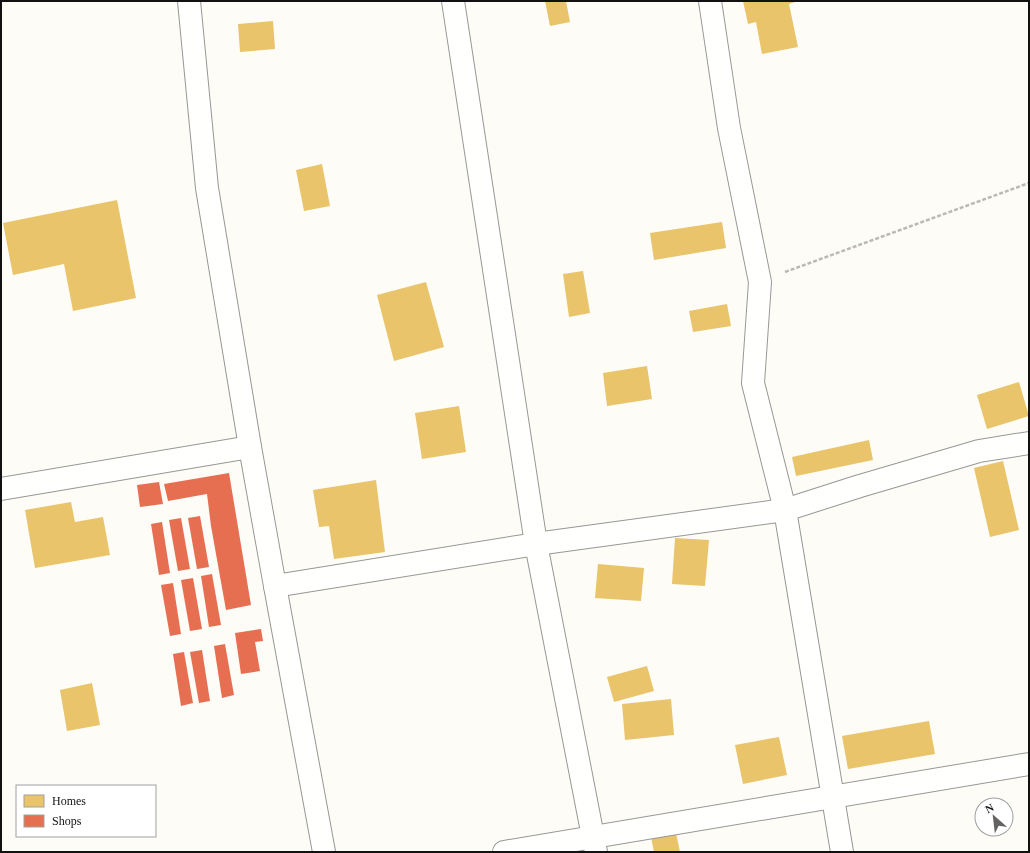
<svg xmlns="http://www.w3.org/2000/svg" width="1030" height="853" font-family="'Times New Roman',serif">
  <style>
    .homes { fill: #e9c46a }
    .shops { fill: #e76f51 }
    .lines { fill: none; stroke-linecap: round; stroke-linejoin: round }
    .minor-casing { stroke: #979795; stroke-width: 24 }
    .path { stroke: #b9b9b8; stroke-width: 2.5; stroke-dasharray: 4 2; stroke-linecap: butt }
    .minor { stroke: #fffffe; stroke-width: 22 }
  </style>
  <rect width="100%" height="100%" fill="#fdfcf7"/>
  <g class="homes">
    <path d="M545 1H566L570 22 550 26Z"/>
    <path d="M743 1H798L789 4 798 47 762 54 756 22 748 24Z"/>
    <path d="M273 21 275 49 240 52 238 24Z"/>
    <path d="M322 164 330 206 304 211 296 170Z"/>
    <path d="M117 200 136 298 73 311 64 264 13 275 3 223Z"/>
    <path d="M722 222 726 248 654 260 650 233Z"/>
    <path d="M583 271 590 313 569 317 563 274Z"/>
    <path d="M426 282 444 347 394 361 377 295Z"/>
    <path d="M727 304 731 326 693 332 689 311Z"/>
    <path d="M647 366 652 399 607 406 603 373Z"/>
    <path d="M1019 382 1029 416 987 429 977 395Z"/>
    <path d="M459 406 466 452 422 459 415 413Z"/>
    <path d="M869 440 873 460 796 476 792 457Z"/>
    <path d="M1003 461 1019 530 990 537 974 468Z"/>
    <path d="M376 480 385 552 334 559 329 526 319 527 313 490Z"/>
    <path d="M71 502 75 522 103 517 110 555 35 568 25 510Z"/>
    <path d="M675 538 709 540 705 586 672 584Z"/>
    <path d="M598 564 644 568 641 601 595 598Z"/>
    <path d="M647 666 654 691 614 702 607 677Z"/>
    <path d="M92 683 100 725 67 731 60 690Z"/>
    <path d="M671 699 674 735 625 740 622 704Z"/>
    <path d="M929 721 935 754 848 769 842 736Z"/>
    <path d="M779 737 787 775 743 784 735 745Z"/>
    <path d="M676 833 680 852H654L651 837Z"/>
  </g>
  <g class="shops">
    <path d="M229 473 251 605 226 610 211 526 207 494 168 501 164 484Z"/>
    <path d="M159 482 163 504 140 507 137 485Z"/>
    <path d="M200 516 209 567 197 569 188 518Z"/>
    <path d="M181 518 190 569 178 571 169 520Z"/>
    <path d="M162 522 170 573 159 575 151 524Z"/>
    <path d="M212 574 221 625 209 627 201 576Z"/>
    <path d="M193 578 202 629 190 631 181 580Z"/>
    <path d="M173 583 181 634 170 636 161 585Z"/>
    <path d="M261 629 263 641 255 642 260 671 241 674 235 633Z"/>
    <path d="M225 644 234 695 222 698 214 646Z"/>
    <path d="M202 650 210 701 199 703 190 652Z"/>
    <path d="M184 652 193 703 181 706 173 654Z"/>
  </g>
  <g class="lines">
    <g class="minor-casing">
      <g id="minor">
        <path d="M189 1 207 188 250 447 275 586 536 544 596 852"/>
        <path d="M453 1 536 544 785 510 860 486 979 451 1029 443"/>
        <path d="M710 1 729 128 760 282 753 383 785 510 842 852"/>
        <path d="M1 489 250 447"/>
        <path d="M275 586 324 852"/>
        <path d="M504 852 1029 764"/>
      </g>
    </g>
    <path class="path" d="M785 272 1029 183"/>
    <use href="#minor" class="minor"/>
  </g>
  <rect width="1030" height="853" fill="none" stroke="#111111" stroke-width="4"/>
  <rect x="16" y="785" width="140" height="52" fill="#ffffff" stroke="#a0a0a0"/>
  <rect x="24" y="795" width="20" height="12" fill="#e9c46a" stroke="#a0a0a0"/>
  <text x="52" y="805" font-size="12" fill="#111111">Homes</text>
  <rect x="24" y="815" width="20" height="12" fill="#e76f51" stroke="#a0a0a0"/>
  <text x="52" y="825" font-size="12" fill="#111111">Shops</text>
  <g transform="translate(994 817) rotate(332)"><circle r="19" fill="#ffffff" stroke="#a0a0a0"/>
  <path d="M0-3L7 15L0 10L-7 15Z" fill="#646362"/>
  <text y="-6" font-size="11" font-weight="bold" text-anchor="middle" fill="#111111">N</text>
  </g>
</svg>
